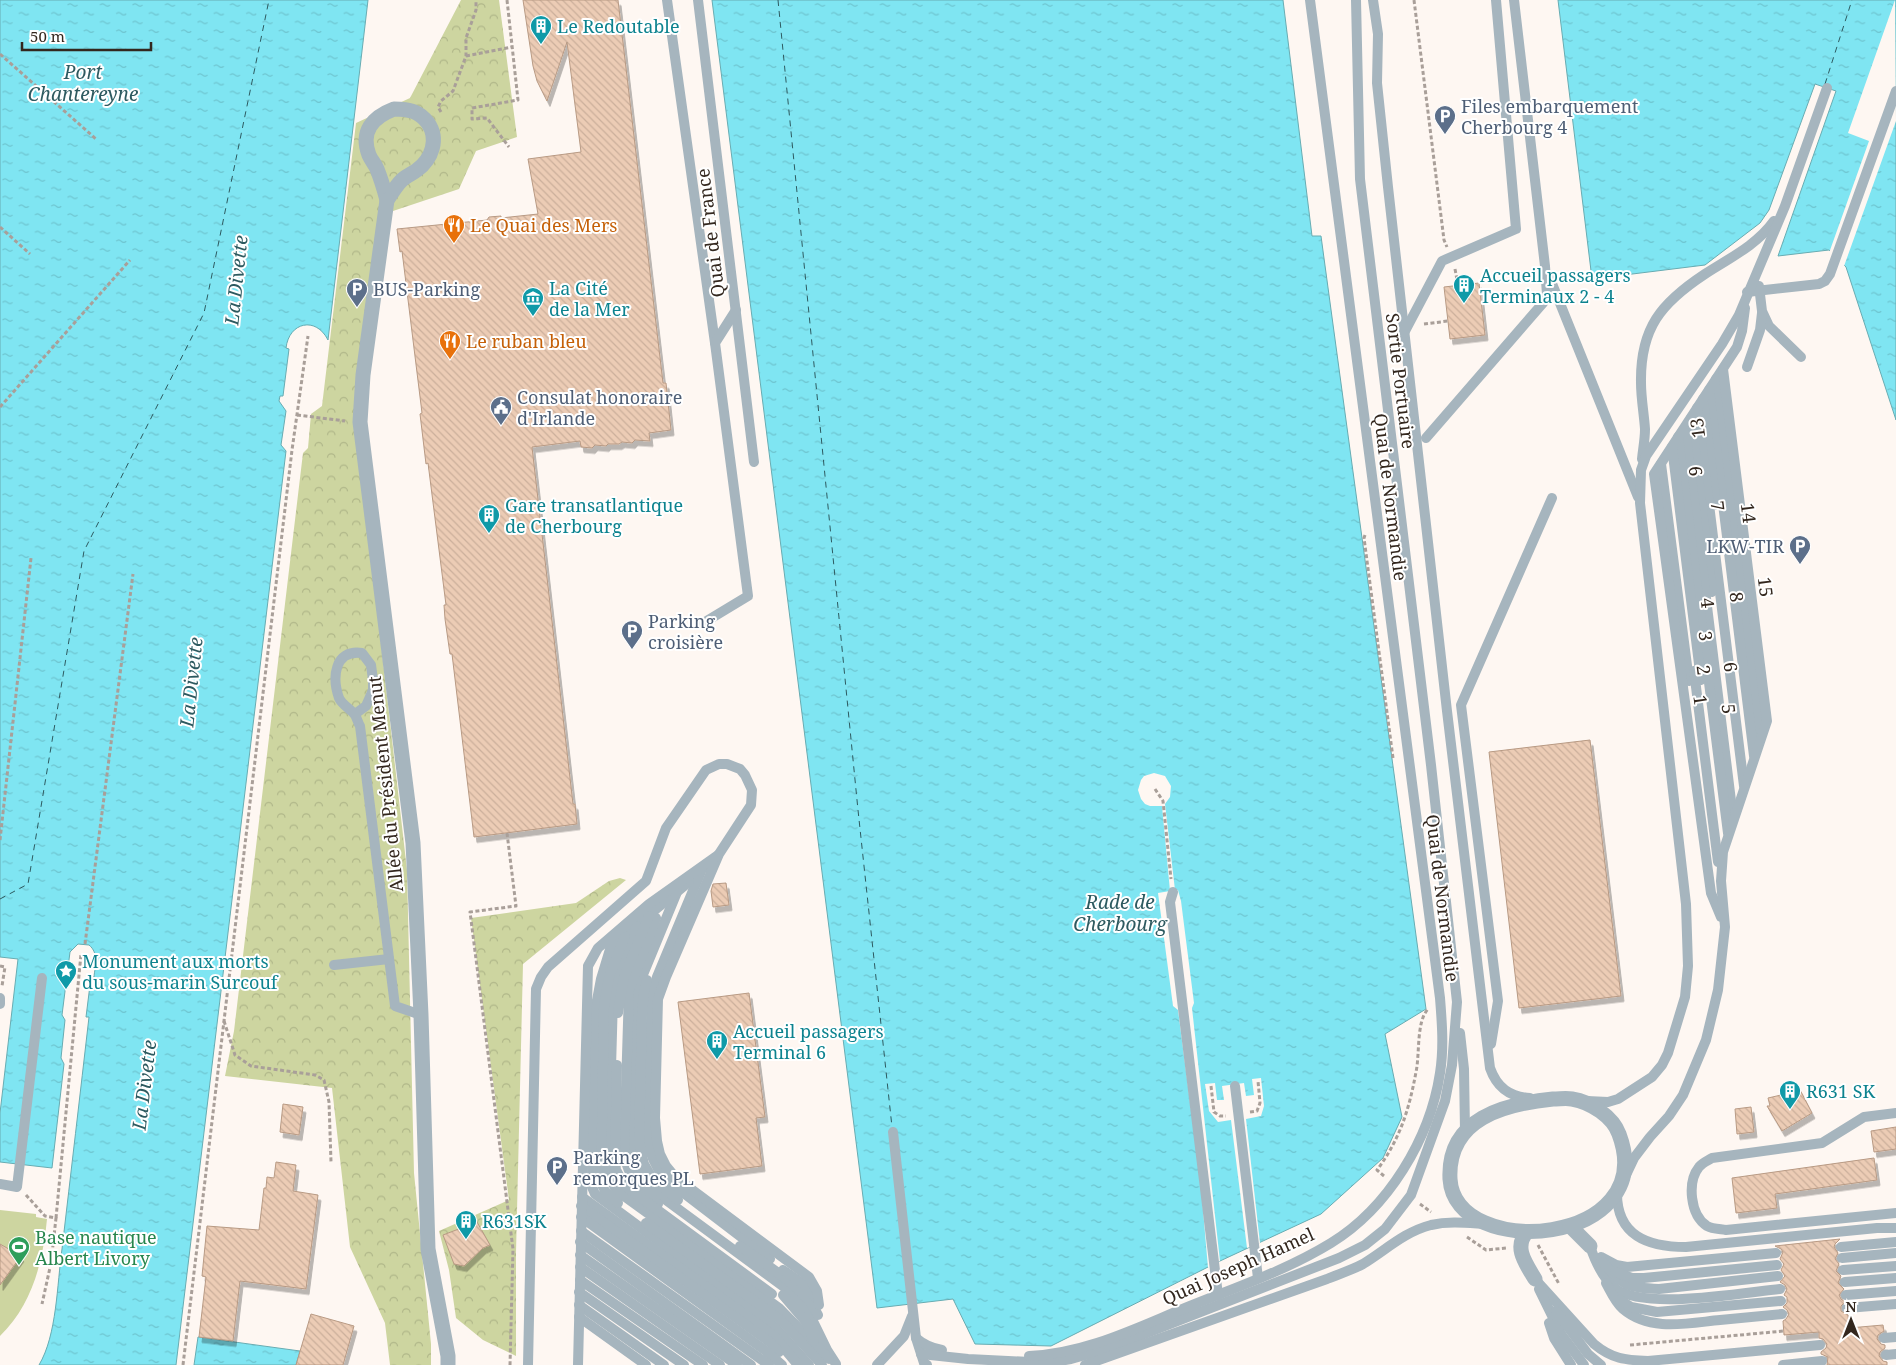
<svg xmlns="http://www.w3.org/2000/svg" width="1896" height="1365" font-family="'Noto Serif',serif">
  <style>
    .forest { fill: url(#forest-crowns) }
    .pitch { fill: #cdd5a0 }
    .water { fill: url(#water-ripples); stroke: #68acb2 }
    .pier { fill: #fef7f2 }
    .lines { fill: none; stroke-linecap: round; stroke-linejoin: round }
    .ferry { stroke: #2d5a60; stroke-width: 1; stroke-dasharray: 6 5; stroke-linecap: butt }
    .building { fill: url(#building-back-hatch); stroke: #b89a84; filter: url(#shadow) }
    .path { stroke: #a99f99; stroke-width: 3; stroke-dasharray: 4 2.5; stroke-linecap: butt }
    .lane { stroke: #a6b5be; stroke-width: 10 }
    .street { stroke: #a6b5be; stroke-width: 15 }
    .labels { text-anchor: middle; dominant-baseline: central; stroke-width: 4; stroke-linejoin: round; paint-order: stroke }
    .culture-label { font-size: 18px; fill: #0d838f; stroke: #fff; text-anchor: start }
    .service-label { font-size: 18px; fill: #4e5e75; stroke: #fff; text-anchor: start }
    .food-label { font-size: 18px; fill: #c56008; stroke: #fff; text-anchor: start }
    .street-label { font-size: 18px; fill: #33271e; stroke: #fff }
    .leisure-label { font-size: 18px; fill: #27864d; stroke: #fff; text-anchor: start }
    .water-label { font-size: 19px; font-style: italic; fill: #2d5a60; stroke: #fff }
  </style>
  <defs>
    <pattern id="forest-crowns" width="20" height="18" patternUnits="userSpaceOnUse" patternTransform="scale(1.25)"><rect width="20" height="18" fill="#cdd5a0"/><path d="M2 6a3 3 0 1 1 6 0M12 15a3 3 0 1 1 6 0" fill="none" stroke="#b0b789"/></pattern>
    <pattern id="water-ripples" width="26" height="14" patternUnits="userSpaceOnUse" patternTransform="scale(1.25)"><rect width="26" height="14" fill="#7fe5f2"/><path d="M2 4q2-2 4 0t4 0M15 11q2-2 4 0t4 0" fill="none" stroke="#6ec4cf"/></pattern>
    <pattern id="building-back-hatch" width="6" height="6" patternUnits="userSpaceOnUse" patternTransform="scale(1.25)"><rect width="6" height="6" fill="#ecccb5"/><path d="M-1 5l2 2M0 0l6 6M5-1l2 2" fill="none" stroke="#cbaf9b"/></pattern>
    <filter id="shadow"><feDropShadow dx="3" dy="5.5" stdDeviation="0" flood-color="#0004"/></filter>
  </defs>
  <rect width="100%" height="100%" fill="#fef7f2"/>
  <g class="forest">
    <path d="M461 0H499L517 137 476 151 459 189 381 215 354 408 407 870 414 1173 431 1344V1365H390L385 1323 350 1247 332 1088 225 1076 234 1031 303 453 308 448 311 414 322 406 356 123 410 98Z"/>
    <path d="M620 878 626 880 523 964 516 1253V1356L483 1340 456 1318 449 1270 439 1231 509 1200 471 918 576 903 609 881Z"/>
  </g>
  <path class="pitch" d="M0 1210 36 1214V1217L47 1219C43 1262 32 1305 0 1336Z"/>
  <g class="water">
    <path d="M0 0H368L328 340C316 316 289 322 286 348L289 349 283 396H280L279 401 286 411 281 445 286 451 176 1365H39C57 1335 57 1284 62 1249 71 1172 80 1095 89 1017H86L91 977H94C95 966 99 953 89 945L78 944 70 952 62 1015 65 1020 61 1058 64 1064 52 1168 0 1162V1113L18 959 0 957Z"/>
    <path d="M712 0H1283L1312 236H1321L1426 1009 1385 1034 1402 1117 1383 1158 1321 1214 1220 1261 1051 1346 975 1344 953 1299 877 1308Z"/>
    <path d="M1558 0H1896V420L1846 267 1829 250 1778 256 1836 91 1815 84 1769 210 1760 223 1705 265 1592 279Z"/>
    <path d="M198 1337 300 1351 296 1365H194Z"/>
  </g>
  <g class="pier">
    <path d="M1895 0 1896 121 1843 269 1829 253 1869 141 1848 133Z"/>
    <path d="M1154 773 1165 776 1171 786 1170 797 1165 804 1175 890H1178L1181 901 1194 1003 1192 1008 1220 1261 1208 1268 1201 1187 1178 1010 1173 1006 1158 893 1170 891 1162 806H1150L1145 804 1141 799 1138 790 1141 780 1144 776Z"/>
    <path d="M1261 1078 1264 1106 1261 1116 1246 1119 1260 1243 1247 1248 1231 1120 1218 1122 1209 1111 1205 1084 1215 1083 1217 1100H1224L1222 1086 1244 1083 1246 1096 1254 1095 1252 1079Z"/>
  </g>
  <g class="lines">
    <g class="ferry">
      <path d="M778 0 858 810 892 1127"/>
      <path d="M1825 84 1852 0"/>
      <path d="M0 899 28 884 84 551 204 313 269 0"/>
    </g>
  </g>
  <g class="building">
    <path d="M523 0H618L663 383H666L671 430 649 433 650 441 635 440 632 443 622 442 619 444H608L606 446 595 445 592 448 581 447 580 441 532 447 573 804H575L577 824 474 837 452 654H450L445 619 444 605H446L428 463 426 464 420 414 422 413 402 251 400 252 397 229 487 220 489 217 501 216V218L538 214 528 159 581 152 567 42 547 101 537 81 533 66Z"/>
    <path d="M1479 283 1485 335 1450 339 1444 287Z"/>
    <path d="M1590 740 1621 996 1519 1008 1489 752Z"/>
    <path d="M726 883 729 905 713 907 711 891 713 884Z"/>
    <path d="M749 993 765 1117 756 1118 762 1166 700 1174 678 1002Z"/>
    <path d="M1799 1088 1812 1113 1782 1131 1767 1106H1770L1768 1098 1781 1095V1092Z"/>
    <path d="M283 1104 303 1107 299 1135 280 1132Z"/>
    <path d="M1751 1107 1754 1132 1737 1134 1735 1109Z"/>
    <path d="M1896 1127V1149L1874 1152 1871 1131Z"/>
    <path d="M1874 1158 1877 1180 1775 1194 1777 1208 1736 1213 1732 1178Z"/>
    <path d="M276 1162 296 1165 293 1191 318 1195 306 1289 240 1281 233 1341 199 1337 206 1277 202 1276 207 1226 259 1230 264 1188H266L267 1177 274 1178Z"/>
    <path d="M477 1222 490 1245 483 1248 464 1266 454 1264 443 1235Z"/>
    <path d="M1840 1239 1835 1244 1834 1247 1838 1253 1835 1259 1839 1264 1836 1271 1841 1276 1838 1283 1844 1289 1839 1295 1841 1299 1845 1302 1841 1306V1311L1848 1315 1849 1328 1883 1325 1884 1331 1878 1335 1877 1339 1881 1344 1885 1345V1348L1880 1352 1879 1356 1883 1361 1887 1362V1365H1827L1828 1357 1821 1354V1352L1826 1348 1827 1344 1823 1339 1819 1338V1332L1784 1335 1783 1321 1786 1319 1789 1314 1787 1310 1783 1307 1787 1303V1297L1784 1295 1787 1289 1785 1285 1780 1282 1785 1276 1781 1270 1784 1264 1780 1259 1783 1252 1781 1249 1775 1246Z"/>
    <path d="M0 1244 21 1256 0 1285Z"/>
    <path d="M311 1314 354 1326 343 1365H296Z"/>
  </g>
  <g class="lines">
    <g class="path">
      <path d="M507 0 518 100 472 108V119L487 118 509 147"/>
      <path d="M1414 0 1444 240 1447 247"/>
      <path d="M0 54 96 139"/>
      <path d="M466 56 512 47"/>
      <path d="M441 112 438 107 441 101 453 91 466 56V38L476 10V0"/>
      <path d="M0 227 30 254"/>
      <path d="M1455 269 1458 285"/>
      <path d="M1424 324 1448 321"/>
      <path d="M0 407 130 260"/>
      <path d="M297 415 345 421"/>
      <path d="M1365 535 1364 538 1393 758"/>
      <path d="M1155 789 1163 801 1171 879"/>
      <path d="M507 833 516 906 470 912 513 1249 510 1365"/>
      <path d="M0 840 31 558"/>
      <path d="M85 944 133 574"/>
      <path d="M0 966 5 967 2 986"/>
      <path d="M224 1021 235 1055 251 1066 315 1075 324 1080 329 1102 331 1162"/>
      <path d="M1211 1086 1214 1112 1220 1116H1226"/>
      <path d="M1250 1112 1257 1111 1260 1103 1258 1081"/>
      <path d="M1384 1176 1377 1170C1400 1139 1409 1110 1416 1072 1420 1054 1416 1022 1428 1009"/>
      <path d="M26 1195 45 1216 56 1218 51 1263 42 1304"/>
      <path d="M1420 1204 1431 1212"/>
      <path d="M56 1218 81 954"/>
      <path d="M1467 1237 1486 1250 1507 1248"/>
      <path d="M1538 1245 1559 1284"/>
      <path d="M1630 1345 1784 1331"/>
      <path d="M183 1365 292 450 308 336"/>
    </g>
    <g class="lane">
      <path d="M667 0 715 343"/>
      <path d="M698 0 754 462"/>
      <path d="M1373 0 1378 34 1377 83 1388 187 1447 711 1490 1068C1497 1088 1510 1097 1530 1098"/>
      <path d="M1549 276 1638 497"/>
      <path d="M1759 286 1762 311 1769 326 1801 357"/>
      <path d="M1747 292 1819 284 1825 281 1830 274 1896 91"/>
      <path d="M1404 333 1442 261 1516 229 1496 0"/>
      <path d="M1747 367 1760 330 1762 313"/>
      <path d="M1716 379 1760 737"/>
      <path d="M1709 390 1754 756"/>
      <path d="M1703 399 1716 505"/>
      <path d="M1697 408 1744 786"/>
      <path d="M1691 418 1712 592"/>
      <path d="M1685 428 1733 817"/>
      <path d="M1678 437 1728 833"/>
      <path d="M1426 438 1543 303 1547 295 1545 266 1514 0"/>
      <path d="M1672 447 1701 680"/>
      <path d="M1642 459C1643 449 1645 439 1645 429 1644 414 1641 398 1641 383 1640 328 1661 303 1705 274 1728 259 1757 245 1774 221"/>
      <path d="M1661 464 1689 681"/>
      <path d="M700 625 748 596 715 343 736 310"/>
      <path d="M1694 671 1718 862"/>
      <path d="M355 714 366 706 373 690V680L371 665 362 653C334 649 332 678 339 698 342 705 351 709 355 715 357 718 358 723 360 726L395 1006 421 1015"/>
      <path d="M705 867 702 869 657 977 652 994 647 1139C650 1154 655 1166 664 1178L770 1259"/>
      <path d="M689 882 677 892 637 989 631 1150C633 1165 640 1178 651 1189L784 1287 809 1313 827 1350 836 1364"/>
      <path d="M677 892 611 946 601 979 595 1011 592 1187 595 1194 775 1327 809 1365"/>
      <path d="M1173 892 1170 902 1218 1295"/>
      <path d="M1721 917 1711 893 1654 474 1737 347 1742 331 1745 308"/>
      <path d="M656 918 629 990 624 1154C628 1176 640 1190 658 1204"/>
      <path d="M637 926 617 974 613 997 608 1175 617 1191 779 1308 829 1359"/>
      <path d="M334 965 389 959"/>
      <path d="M647 980 644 991 642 1015 639 1142 644 1164 652 1178 678 1200"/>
      <path d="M0 998V1004"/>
      <path d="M618 1013 624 977 649 916"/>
      <path d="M1460 1033 1464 1069 1465 1131"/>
      <path d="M1491 1044 1498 1001 1461 705 1552 498"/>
      <path d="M617 1065 615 1161 616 1170 625 1186 772 1294"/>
      <path d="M1235 1086 1258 1278"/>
      <path d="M1587 1101 1608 1102 1618 1099 1652 1077 1662 1065 1668 1053 1685 997 1688 966 1686 904 1640 503 1641 470 1646 456 1722 344 1739 315 1785 206 1827 88"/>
      <path d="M1896 1113 1864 1117 1822 1143 1712 1158C1707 1161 1702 1163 1699 1167 1687 1182 1690 1215 1707 1226 1712 1229 1720 1229 1726 1230L1896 1213"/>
      <path d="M893 1132 916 1338 924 1363 927 1365"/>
      <path d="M1625 1177 1634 1158 1650 1137 1669 1116 1683 1095 1706 1040 1718 990 1725 927 1721 881 1723 852 1767 721 1723 369"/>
      <path d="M0 1184 17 1187 42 978"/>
      <path d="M1617 1191C1616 1236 1648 1247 1686 1247L1877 1228H1896"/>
      <path d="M582 1197 773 1335 798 1365"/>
      <path d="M618 1203 605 1191 601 1183 604 1007 609 977 625 936"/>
      <path d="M581 1206 771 1343 779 1352"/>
      <path d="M581 1217 766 1351 782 1365"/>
      <path d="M646 1223 781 1320 822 1365"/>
      <path d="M581 1231 769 1365"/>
      <path d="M580 1242 751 1365"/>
      <path d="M740 1246C763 1263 806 1288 818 1315"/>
      <path d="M1590 1246C1595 1261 1603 1279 1616 1289 1646 1310 1741 1293 1780 1289"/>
      <path d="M1841 1247 1896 1242"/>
      <path d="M580 1255 737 1365"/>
      <path d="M1601 1257 1616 1265 1627 1267 1776 1253"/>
      <path d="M1842 1258 1896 1253"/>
      <path d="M1603 1262C1621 1286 1629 1288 1659 1289L1778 1276"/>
      <path d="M580 1267 720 1365"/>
      <path d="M783 1270 806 1286 816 1298"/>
      <path d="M1843 1270 1896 1266"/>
      <path d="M1615 1272 1632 1278H1644L1777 1265"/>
      <path d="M1535 1279 1594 1344C1612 1359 1625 1360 1648 1361L1820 1345"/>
      <path d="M580 1280 703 1365"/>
      <path d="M1845 1282 1896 1278"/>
      <path d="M1606 1283C1611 1292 1615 1302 1623 1309 1650 1332 1688 1323 1720 1320 1741 1318 1762 1316 1782 1314"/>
      <path d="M1539 1289 1561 1334 1584 1365"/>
      <path d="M579 1292 684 1365"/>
      <path d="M783 1295 806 1322 814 1341"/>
      <path d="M1846 1295 1896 1291"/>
      <path d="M1620 1300 1631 1307 1657 1312 1781 1301"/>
      <path d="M579 1305 664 1365"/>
      <path d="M1847 1308 1896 1304"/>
      <path d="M1556 1311 1588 1354 1601 1365"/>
      <path d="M579 1317 646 1365"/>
      <path d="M1549 1323 1554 1338 1571 1365"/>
      <path d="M916 1338C924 1345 931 1348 942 1350"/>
      <path d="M1884 1338 1896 1337"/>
      <path d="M921 1354 968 1359 1049 1363 1071 1359 1103 1350 1339 1258 1365 1245 1385 1229 1411 1195 1445 1101 1452 1065 1457 1002 1431 765 1360 179 1356 0"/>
      <path d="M1886 1355 1896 1354"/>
      <path d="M1029 1356C1086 1354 1138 1327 1190 1306 1237 1287 1287 1270 1331 1243 1388 1208 1430 1139 1440 1073 1444 1048 1442 1023 1440 998L1310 0"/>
      <path d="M528 1365 536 989 541 977 548 967 646 881 666 828 706 770 719 764H727L740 769 745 775 752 790 751 805 719 854 666 977 658 999 655 1118 657 1141 660 1154 666 1166 675 1177 809 1277 817 1291 819 1305"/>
      <path d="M578 1365 588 966 598 948 649 904 718 855"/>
      <path d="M877 1365 904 1336 912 1316"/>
      <path d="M1085 1365 1327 1279C1339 1274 1352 1270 1363 1264 1386 1250 1404 1232 1431 1225 1449 1221 1467 1223 1485 1224"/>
      <path d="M1783 1365 1822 1361"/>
    </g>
    <g class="street">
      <path d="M394 109C409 109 419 111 428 123 439 139 432 159 417 170 412 174 406 176 401 181 396 186 392 193 387 200 384 189 381 179 377 169 375 164 371 160 369 155 360 131 373 117 394 109Z"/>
      <path d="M387 200 363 375 360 422 413 843 421 1015 428 1249 448 1356V1365"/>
      <path d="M1553 1099C1560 1099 1566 1098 1572 1099 1591 1102 1613 1117 1619 1134 1661 1246 1455 1262 1450 1179 1447 1118 1505 1104 1553 1099Z"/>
      <path d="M1570 1226 1590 1246"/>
      <path d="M1527 1232C1513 1247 1526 1264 1535 1279"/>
    </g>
  </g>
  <defs>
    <g id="building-pin" transform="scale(1.125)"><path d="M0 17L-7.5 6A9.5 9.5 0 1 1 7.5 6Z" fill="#0f9aa8" stroke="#fff"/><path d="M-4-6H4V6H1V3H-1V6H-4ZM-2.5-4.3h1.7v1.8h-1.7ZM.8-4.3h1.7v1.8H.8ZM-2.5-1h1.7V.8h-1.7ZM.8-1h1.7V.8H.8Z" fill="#fff"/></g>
    <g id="parking-pin" transform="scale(1.125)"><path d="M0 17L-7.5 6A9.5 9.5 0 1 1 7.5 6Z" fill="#5c6f8a" stroke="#fff"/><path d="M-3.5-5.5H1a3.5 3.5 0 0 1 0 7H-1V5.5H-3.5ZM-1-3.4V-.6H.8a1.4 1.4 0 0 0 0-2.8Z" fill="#fff"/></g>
    <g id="restaurant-pin" transform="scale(1.125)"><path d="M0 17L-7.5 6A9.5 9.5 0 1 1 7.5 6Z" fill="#e8710a" stroke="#fff"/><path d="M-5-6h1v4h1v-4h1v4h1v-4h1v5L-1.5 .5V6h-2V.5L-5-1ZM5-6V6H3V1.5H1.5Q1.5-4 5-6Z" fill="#fff"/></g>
    <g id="museum-pin" transform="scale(1.125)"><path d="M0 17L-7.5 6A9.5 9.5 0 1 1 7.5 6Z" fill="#0f9aa8" stroke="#fff"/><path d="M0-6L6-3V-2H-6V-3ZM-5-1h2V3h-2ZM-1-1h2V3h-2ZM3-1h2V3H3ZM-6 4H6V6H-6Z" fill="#fff"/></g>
    <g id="civic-pin" transform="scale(1.125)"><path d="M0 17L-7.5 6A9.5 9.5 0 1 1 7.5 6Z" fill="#5c6f8a" stroke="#fff"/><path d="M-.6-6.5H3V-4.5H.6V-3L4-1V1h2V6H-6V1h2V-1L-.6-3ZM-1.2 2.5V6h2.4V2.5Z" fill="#fff"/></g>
    <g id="sight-pin" transform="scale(1.125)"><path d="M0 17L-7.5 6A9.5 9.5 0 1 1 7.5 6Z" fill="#0f9aa8" stroke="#fff"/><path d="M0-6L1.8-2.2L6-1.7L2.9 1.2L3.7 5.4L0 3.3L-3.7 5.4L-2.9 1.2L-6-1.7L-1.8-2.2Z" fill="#fff"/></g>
    <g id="stadium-pin" transform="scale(1.125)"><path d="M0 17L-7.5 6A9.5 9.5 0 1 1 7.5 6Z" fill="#2e9e5b" stroke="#fff"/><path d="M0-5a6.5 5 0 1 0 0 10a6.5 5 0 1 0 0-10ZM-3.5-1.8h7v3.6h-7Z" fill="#fff"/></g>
  </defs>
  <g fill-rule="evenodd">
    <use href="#building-pin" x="541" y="26"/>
    <use href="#parking-pin" x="1445" y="116"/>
    <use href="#restaurant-pin" x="454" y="225"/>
    <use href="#building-pin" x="1464" y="285"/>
    <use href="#parking-pin" x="357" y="289"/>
    <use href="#museum-pin" x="533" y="298"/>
    <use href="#restaurant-pin" x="450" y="341"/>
    <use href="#civic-pin" x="501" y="407"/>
    <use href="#building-pin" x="489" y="515"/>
    <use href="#parking-pin" x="1800" y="546"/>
    <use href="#parking-pin" x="632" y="631"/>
    <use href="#sight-pin" x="66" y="971"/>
    <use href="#building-pin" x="717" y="1041"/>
    <use href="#building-pin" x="1790" y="1091"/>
    <use href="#parking-pin" x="557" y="1167"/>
    <use href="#building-pin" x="466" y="1221"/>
    <use href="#stadium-pin" x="19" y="1247"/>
  </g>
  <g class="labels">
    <g class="culture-label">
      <text x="557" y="26">Le Redoutable</text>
      <text x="1480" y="275">Accueil passagers<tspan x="1480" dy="21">Terminaux 2 - 4</tspan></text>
      <text x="549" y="288">La Cité<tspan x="549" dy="21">de la Mer</tspan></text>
      <text x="505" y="505">Gare transatlantique<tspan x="505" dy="21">de Cherbourg</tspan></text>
      <text x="82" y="961">Monument aux morts<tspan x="82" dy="21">du sous-marin Surcouf</tspan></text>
      <text x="733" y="1031">Accueil passagers<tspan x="733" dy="21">Terminal 6</tspan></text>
      <text x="1806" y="1091">R631 SK</text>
      <text x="482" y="1221">R631SK</text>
    </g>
    <g class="service-label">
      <text x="1461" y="106">Files embarquement<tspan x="1461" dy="21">Cherbourg 4</tspan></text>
      <text x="373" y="289">BUS-Parking</text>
      <text x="517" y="397">Consulat honoraire<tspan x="517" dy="21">d'Irlande</tspan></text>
      <text x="1784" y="546" text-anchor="end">LKW-TIR</text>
      <text x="648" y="621">Parking<tspan x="648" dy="21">croisière</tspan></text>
      <text x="573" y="1157">Parking<tspan x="573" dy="21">remorques PL</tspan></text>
    </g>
    <g class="food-label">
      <text x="470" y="225">Le Quai des Mers</text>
      <text x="466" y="341">Le ruban bleu</text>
    </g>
    <g class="street-label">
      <text transform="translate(710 233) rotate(-97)">Quai de France</text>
      <text transform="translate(1401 381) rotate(83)">Sortie Portuaire</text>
      <text transform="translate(1697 428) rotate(-97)">13</text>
      <text transform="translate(1695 471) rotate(-97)">9</text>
      <text transform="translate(1391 497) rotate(83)">Quai de Normandie</text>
      <text transform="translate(1718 506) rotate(83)">7</text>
      <text transform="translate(1749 513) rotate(83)">14</text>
      <text transform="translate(1766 587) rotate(83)">15</text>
      <text transform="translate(1737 597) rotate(83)">8</text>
      <text transform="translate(1708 603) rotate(83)">4</text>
      <text transform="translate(1706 636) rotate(83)">3</text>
      <text transform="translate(1731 667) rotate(83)">6</text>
      <text transform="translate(1704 670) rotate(83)">2</text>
      <text transform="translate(1701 700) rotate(82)">1</text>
      <text transform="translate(1729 709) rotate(83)">5</text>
      <text transform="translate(385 784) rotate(-96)">Allée du Président Menut</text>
      <text transform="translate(1443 898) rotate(83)">Quai de Normandie</text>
      <text transform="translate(1238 1266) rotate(-24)">Quai Joseph Hamel</text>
    </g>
    <g class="leisure-label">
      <text x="35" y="1237">Base nautique<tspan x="35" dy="21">Albert Livory</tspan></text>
    </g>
    <g class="water-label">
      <text x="83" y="72">Port<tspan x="83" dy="22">Chantereyne</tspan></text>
      <text transform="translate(236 280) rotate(-84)">La Divette</text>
      <text transform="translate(191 682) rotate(-84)">La Divette</text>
      <text x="1120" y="902">Rade de<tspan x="1120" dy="22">Cherbourg</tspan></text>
      <text transform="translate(144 1085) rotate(-83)">La Divette</text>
    </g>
  </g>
  <g transform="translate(1851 1320)" stroke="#ffffff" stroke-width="4" paint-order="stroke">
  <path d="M0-4L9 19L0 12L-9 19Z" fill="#33271e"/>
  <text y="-8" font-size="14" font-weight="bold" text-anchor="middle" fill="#33271e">N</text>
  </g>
  <path d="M22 42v8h129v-8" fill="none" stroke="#33271e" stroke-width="2.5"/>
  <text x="30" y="42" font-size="15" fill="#33271e" stroke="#ffffff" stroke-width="4" paint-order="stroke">50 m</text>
</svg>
